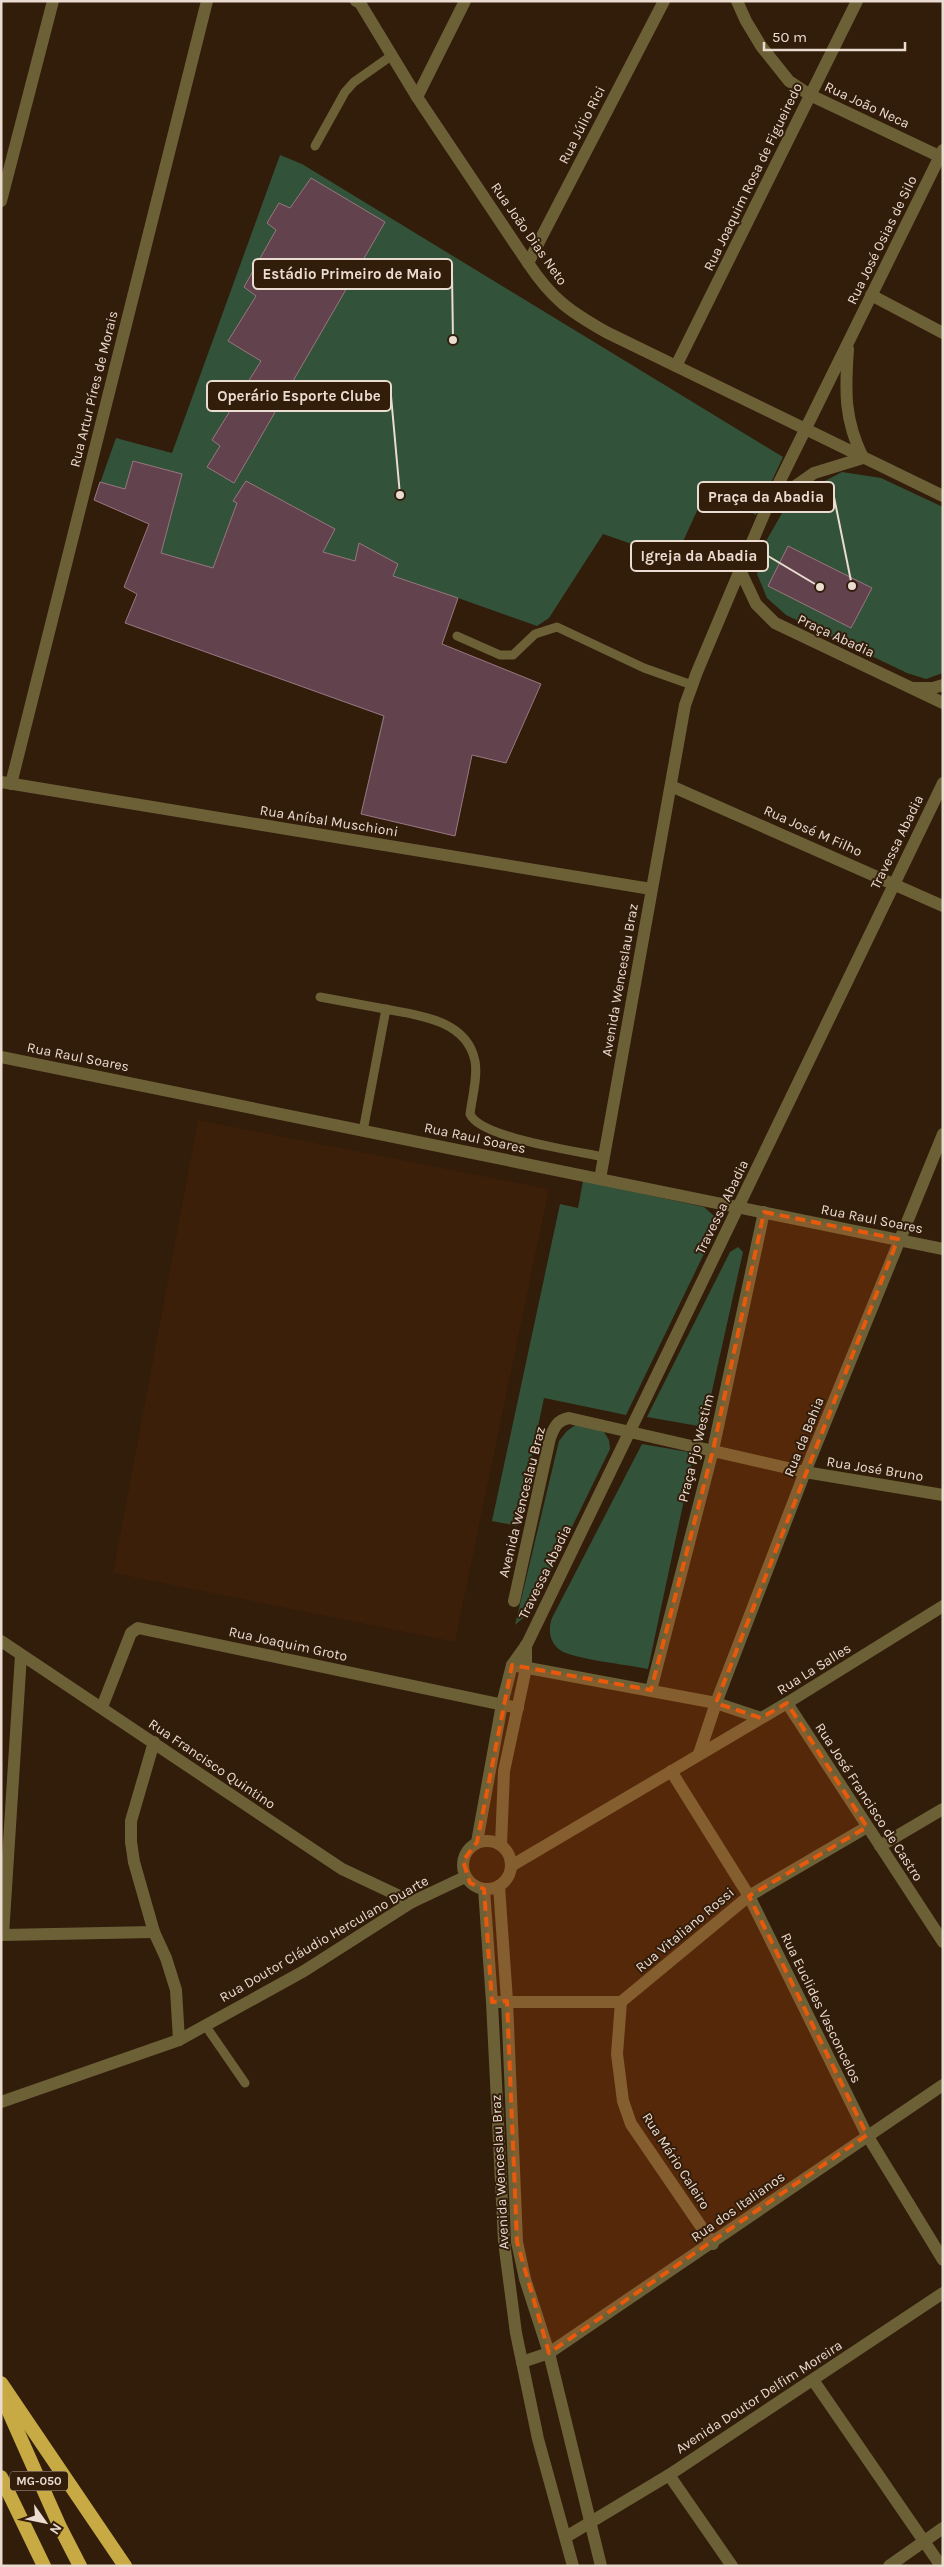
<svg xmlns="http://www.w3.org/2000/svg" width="944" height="2567" font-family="Karla,sans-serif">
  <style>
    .built { fill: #3b1f08 }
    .green { fill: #325239 }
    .building { fill: #62434d; stroke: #987680 }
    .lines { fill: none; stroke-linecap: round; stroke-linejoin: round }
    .service { stroke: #6c6037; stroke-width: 9 }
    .minor { stroke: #6c6037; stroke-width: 12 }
    .tertiary { stroke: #6c6037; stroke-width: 12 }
    .trunk { stroke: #c7aa43; stroke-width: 14 }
    .marked { fill: #e8590c; fill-opacity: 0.2; stroke: #e8590c; stroke-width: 4; stroke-dasharray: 10 6; stroke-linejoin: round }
    .labels { text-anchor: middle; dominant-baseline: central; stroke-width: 4; stroke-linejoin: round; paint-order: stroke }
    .shield { fill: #321c0a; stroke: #b4a295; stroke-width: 1 }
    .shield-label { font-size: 12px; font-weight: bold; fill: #ebdcd1 }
    .street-label { font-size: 14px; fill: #ebdcd1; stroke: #321c0a }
    .leader { fill: none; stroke: #ebdcd1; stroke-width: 2 }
    .callout-dot { fill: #ebdcd1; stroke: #321c0a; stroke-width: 2 }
    .callout { fill: #321c0a; stroke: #ebdcd1; stroke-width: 2 }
    .callout-label { font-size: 15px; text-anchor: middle; font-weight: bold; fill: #ebdcd1 }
  </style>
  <rect width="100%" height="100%" fill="#321c0a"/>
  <path class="built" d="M198 1120 549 1189 455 1642 113 1573Z"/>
  <g class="green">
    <path d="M280 155 302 164 783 457 756 515 707 489 675 559 603 534 549 618 537 626 458 598 442 644 541 684 506 763 472 755 455 836 361 814 383 716 125 623 137 594 149 524 94 500 116 438 172 453Z"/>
    <path d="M842 472 881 478 943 507V673L926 679 907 673 786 615 767 598 757 574 761 550 790 499Z"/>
    <path d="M583 1181 704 1207 714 1216 715 1231 626 1415 544 1398 517 1526 492 1521 560 1204 578 1208Z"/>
    <path d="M738 1247 743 1252 704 1427 647 1417 730 1252Z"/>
    <path d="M577 1424 604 1432 609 1440 610 1449 531 1611 515 1625 559 1441 567 1431Z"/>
    <path d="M642 1444 694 1453 648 1669C630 1665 572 1659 560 1650 549 1642 548 1629 552 1618Z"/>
  </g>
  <g class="building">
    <path d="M311 178 385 222 234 483 207 467 220 446 212 440 261 361 228 341 256 296 244 287 276 230 267 223 279 203 290 208Z"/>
    <path d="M133 461 182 474 161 553 213 568 237 503 233 501 246 481 335 529 323 552 355 561 359 543 398 564 393 576 458 598 442 644 541 684 506 763 472 755 455 836 361 814 384 716 125 623 137 594 124 587 149 524 94 500 100 482 125 489Z"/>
    <path d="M788 546 872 588 851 628 768 586Z"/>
  </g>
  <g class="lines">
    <g class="service">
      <path d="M315 146 345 92 354 82 391 56"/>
      <path d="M457 636 500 655H513L535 634 557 627 644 668 692 685"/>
      <path d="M320 997C342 1001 363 1005 385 1009 418 1015 467 1020 475 1061 478 1076 472 1098 470 1114 480 1138 577 1151 604 1157"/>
      <path d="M363 1131 386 1009"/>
      <path d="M205 2025 245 2083"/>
    </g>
    <g class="minor">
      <path d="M737 1 746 21 761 46 789 81 810 95 943 158"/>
      <path d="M417 97 465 1"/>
      <path d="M1 201 53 1"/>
      <path d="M528 263 664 1"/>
      <path d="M871 295 943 333"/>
      <path d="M676 366 857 1"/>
      <path d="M1 782 651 889"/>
      <path d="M11 784 207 1"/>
      <path d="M671 786 943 906"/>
      <path d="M1 1057 943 1249"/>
      <path d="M600 1179 685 705 697 672 740 570"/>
      <path d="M514 1601 550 1438C554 1428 557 1420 569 1418L805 1472 943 1495"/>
      <path d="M1 1641 342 1869 412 1902"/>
      <path d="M21 1655 3 1935 154 1932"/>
      <path d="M512 1665 716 1703 761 1718"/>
      <path d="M651 1690 713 1450 764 1212"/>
      <path d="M787 1703 943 1942"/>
      <path d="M102 1707 131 1633 138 1628 518 1708"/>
      <path d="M154 1742 131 1821V1842L134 1862 154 1932 166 1958 176 1990 179 2040"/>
      <path d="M699 1754 716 1703 805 1472 943 1134"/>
      <path d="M671 1771 749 1896 867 2135 943 2260"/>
      <path d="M880 1846 943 1809"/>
      <path d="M511 1866 787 1703 943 1606"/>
      <path d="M492 2002H621L749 1896 867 1827"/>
      <path d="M621 2002 617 2054 623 2101 631 2124 713 2244"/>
      <path d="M1 2102 179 2040 304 1971 412 1902 465 1877"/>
      <path d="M522 2362 549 2353 943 2085"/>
      <path d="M813 2380 941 2566"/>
      <path d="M669 2475 732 2566"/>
      <path d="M566 2537 669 2475 943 2293"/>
      <path d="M889 2566 943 2528"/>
    </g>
    <g class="tertiary">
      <path d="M356 1 360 3 417 97 528 263C552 299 569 311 606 332L943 496"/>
      <path d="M943 150 768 505 740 570 756 604 775 623 943 703"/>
      <path d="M770 504 814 473 863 458C844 419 845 391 848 349"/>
      <path d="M913 688H933L943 685"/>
      <circle cx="487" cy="1865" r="24"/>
      <path d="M477 1842 502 1704 512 1665 527 1644 943 783"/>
      <path d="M501 1845 504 1771 526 1668V1645"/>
      <path d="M499 1886 507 2001 517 2242 525 2279 549 2353 601 2566"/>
      <path d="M484 1889 492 2002 504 2242 516 2333 538 2439 573 2566"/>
    </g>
    <g class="trunk">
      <path d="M1 2383 125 2566"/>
      <path d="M1 2394 60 2527 80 2566"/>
      <path d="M1 2477 44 2566"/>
    </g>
  </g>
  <path class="marked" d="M764 1212 898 1239 716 1703 761 1718 787 1703 867 1827 749 1896 867 2135 549 2353 517 2242 507 2001 492 2002 484 1889 470 1883 463 1861 477 1842 512 1665 651 1690 713 1450Z"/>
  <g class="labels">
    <rect class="shield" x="10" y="2471.5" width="58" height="19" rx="4"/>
    <g class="shield-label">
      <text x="39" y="2481">MG-050</text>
    </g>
    <g class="street-label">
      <text transform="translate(867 105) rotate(25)">Rua João Neca</text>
      <text transform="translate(582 125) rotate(-63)">Rua Júlio Rici</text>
      <text transform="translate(753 177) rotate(-64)">Rua Joaquim Rosa de Figueiredo</text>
      <text transform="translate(529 234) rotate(55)">Rua João Dias Neto</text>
      <text transform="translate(882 240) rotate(-64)">Rua José Osias de Silo</text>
      <text transform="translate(94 389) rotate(-76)">Rua Artur Píres de Morais</text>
      <text transform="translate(836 636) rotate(25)">Praça Abadia</text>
      <text transform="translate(329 821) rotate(9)">Rua Aníbal Muschioni</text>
      <text transform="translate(813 831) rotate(24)">Rua José M Filho</text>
      <text transform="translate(897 842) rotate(-64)">Travessa Abadia</text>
      <text transform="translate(620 980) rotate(-80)">Avenida Wenceslau Braz</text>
      <text transform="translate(78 1057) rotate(11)">Rua Raul Soares</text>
      <text transform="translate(475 1138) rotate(12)">Rua Raul Soares</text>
      <text transform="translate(722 1207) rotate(-64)">Travessa Abadia</text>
      <text transform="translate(872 1219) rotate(11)">Rua Raul Soares</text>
      <text transform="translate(804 1437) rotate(-68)">Rua da Bahia</text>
      <text transform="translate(696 1448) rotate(-76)">Praça Pjo Westim</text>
      <text transform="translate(875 1469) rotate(9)">Rua José Bruno</text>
      <text transform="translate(522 1502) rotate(-76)">Avenida Wenceslau Braz</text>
      <text transform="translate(545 1572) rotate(-64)">Travessa Abadia</text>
      <text transform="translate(288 1644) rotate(12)">Rua Joaquim Groto</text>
      <text transform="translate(814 1669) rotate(-32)">Rua La Salles</text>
      <text transform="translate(212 1764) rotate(34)">Rua Francisco Quintino</text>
      <text transform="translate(869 1802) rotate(57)">Rua José Francisco de Castro</text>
      <text transform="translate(685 1930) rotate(-40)">Rua Vitaliano Rossi</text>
      <text transform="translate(324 1939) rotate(-30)">Rua Doutor Cláudio Herculano Duarte</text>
      <text transform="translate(821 2008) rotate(64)">Rua Euclides Vasconcelos</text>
      <text transform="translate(676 2161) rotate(57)">Rua Mário Caleiro</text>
      <text transform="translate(500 2172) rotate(-93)">Avenida Wenceslau Braz</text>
      <text transform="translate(738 2207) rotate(-35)">Rua dos Italianos</text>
      <text transform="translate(759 2397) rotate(-33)">Avenida Doutor Delfim Moreira</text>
    </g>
  </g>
  <path class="leader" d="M453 340L452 274M400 495L391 396M852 586L834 497M820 587L768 556"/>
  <g class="callout-dot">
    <circle cx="453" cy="340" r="5"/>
    <circle cx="400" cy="495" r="5"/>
    <circle cx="852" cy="586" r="5"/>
    <circle cx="820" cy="587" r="5"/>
  </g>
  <g class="callout">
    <rect x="253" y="259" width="199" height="30" rx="5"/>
    <rect x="207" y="381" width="184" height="30" rx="5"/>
    <rect x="698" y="482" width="136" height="30" rx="5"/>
    <rect x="631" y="541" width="137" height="30" rx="5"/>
  </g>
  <g class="callout-label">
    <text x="352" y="279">Estádio Primeiro de Maio</text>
    <text x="299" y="401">Operário Esporte Clube</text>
    <text x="766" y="502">Praça da Abadia</text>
    <text x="699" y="561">Igreja da Abadia</text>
  </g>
  <rect width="944" height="2567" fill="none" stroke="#ebdcd1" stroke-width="5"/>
  <g transform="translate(45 2522) rotate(123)" stroke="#321c0a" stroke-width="4" paint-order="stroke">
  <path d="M0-4L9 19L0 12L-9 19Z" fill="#ebdcd1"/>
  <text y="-8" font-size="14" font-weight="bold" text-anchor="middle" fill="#ebdcd1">N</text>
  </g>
  <path d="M764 42v8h141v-8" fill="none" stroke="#ebdcd1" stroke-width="2.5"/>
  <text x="772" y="42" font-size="15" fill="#ebdcd1" stroke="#321c0a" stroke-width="4" paint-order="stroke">50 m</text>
</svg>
